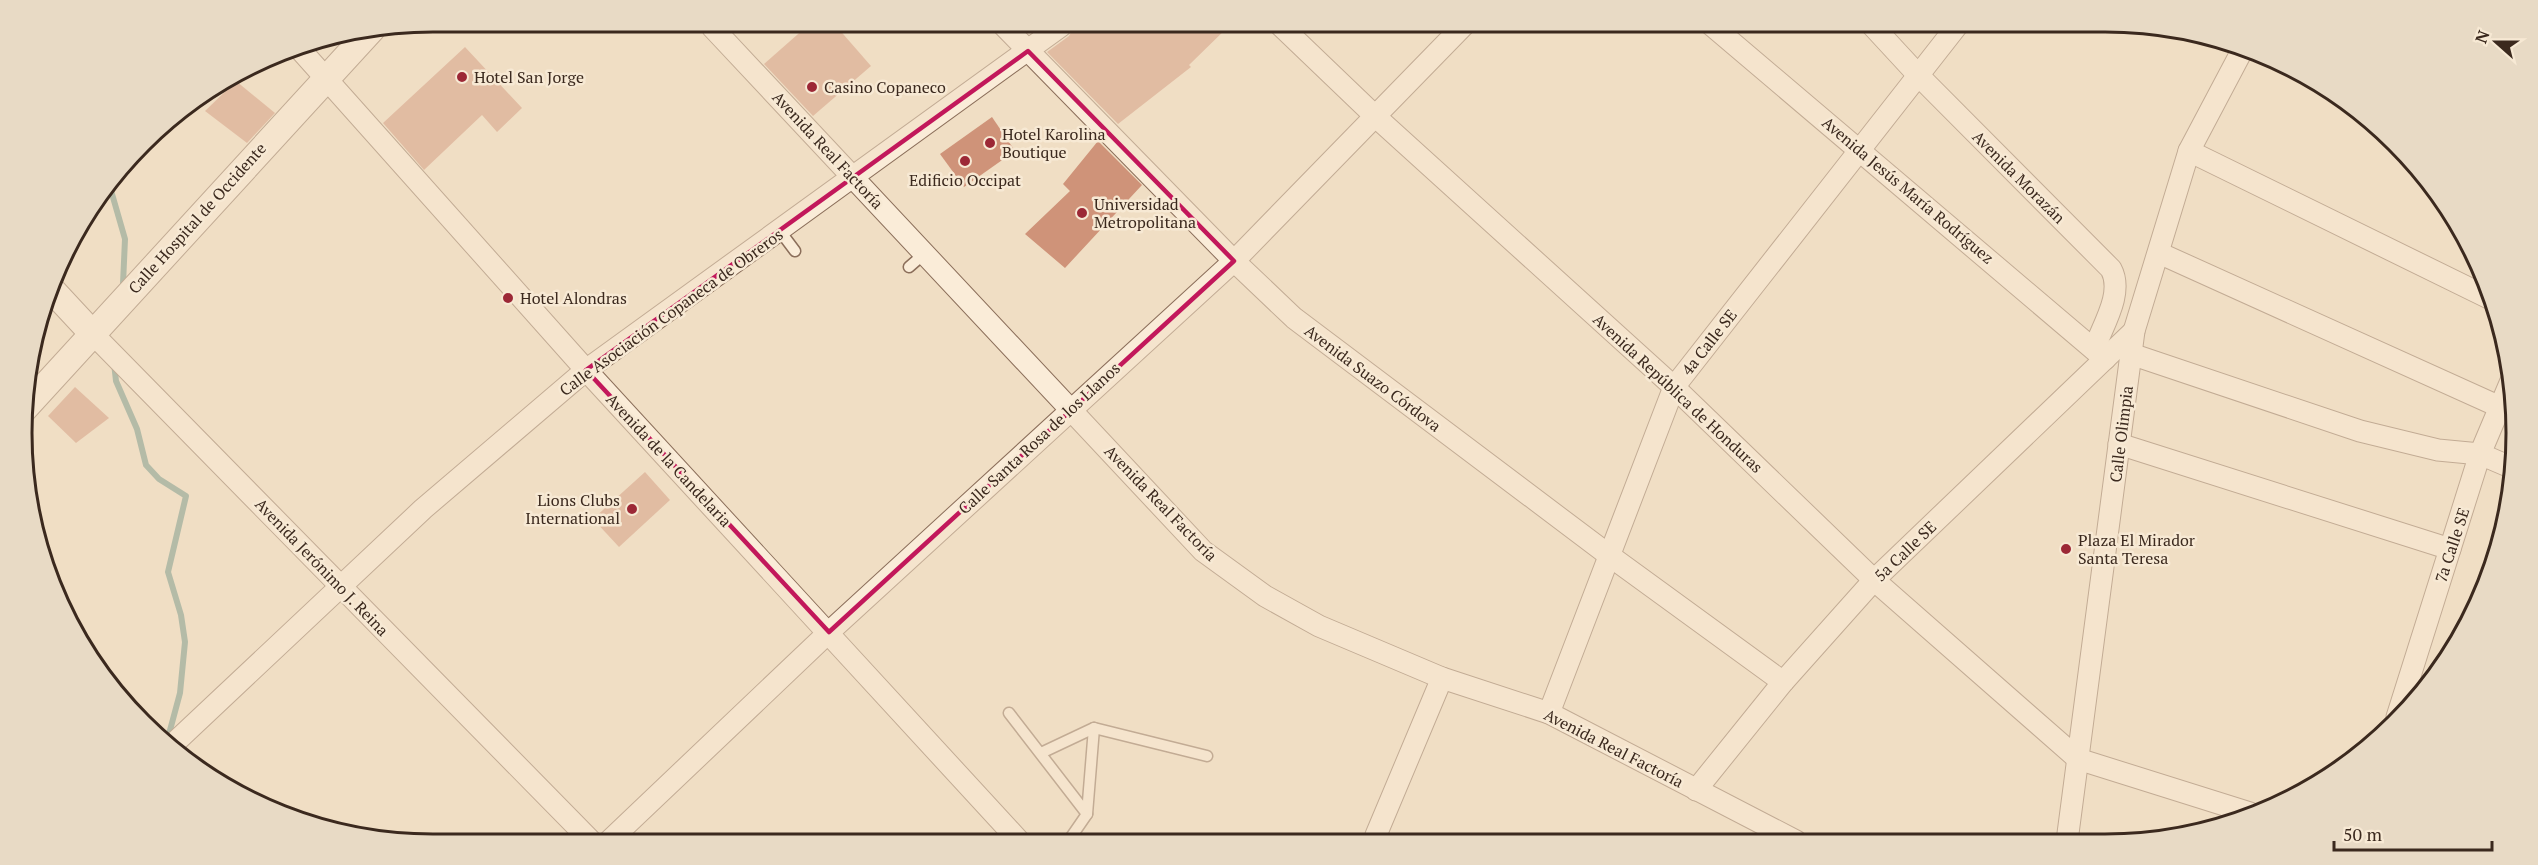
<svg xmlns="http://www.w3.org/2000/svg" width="2538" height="865" font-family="'PT Serif',serif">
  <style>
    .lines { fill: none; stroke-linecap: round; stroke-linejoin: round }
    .stream { stroke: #6c9184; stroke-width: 6 }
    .building { fill: #cf9379 }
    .service-casing { stroke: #8b6e5a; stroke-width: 13 }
    .minor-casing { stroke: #8b6e5a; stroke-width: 23 }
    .tertiary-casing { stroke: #8b6e5a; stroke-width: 28 }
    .service { stroke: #faecd8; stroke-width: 10 }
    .minor { stroke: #faecd8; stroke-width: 21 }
    .tertiary { stroke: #faecd8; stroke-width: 26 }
    .marked { fill: none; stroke: #c2185b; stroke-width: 4.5; stroke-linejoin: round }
    .poi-dot { fill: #9c2836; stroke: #f7e9d4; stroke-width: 2 }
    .labels { text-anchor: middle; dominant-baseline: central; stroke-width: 5; stroke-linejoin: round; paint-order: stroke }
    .poi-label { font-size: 16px; fill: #3b291e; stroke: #f7e9d4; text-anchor: start }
    .street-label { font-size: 16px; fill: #3b291e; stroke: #f7e9d4 }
    .rim { fill: none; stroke: #3b291e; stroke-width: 3 }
  </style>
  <rect width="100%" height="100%" fill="#f0dec4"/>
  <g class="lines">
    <g class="stream">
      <path d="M108 180 125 239 123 284"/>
      <path d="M114 363 116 381 137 429 146 465 159 479 186 496 168 572 181 615 185 642 180 693 169 734"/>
    </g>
  </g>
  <g class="building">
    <path d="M1230 25 1189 65 1191 67 1118 124 1047 52 1069 36 1074 26Z"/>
    <path d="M806 27H837L871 66 813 116 764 64Z"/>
    <path d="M465 47 522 108 497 132 482 115 424 170 383 123Z"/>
    <path d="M236 81 275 113 247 143 205 111Z"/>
    <path d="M992 117 1015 151 964 187 940 154Z"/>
    <path d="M1098 141 1142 185 1065 268 1025 234 1070 191 1063 184Z"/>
    <path d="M75 387 109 418 76 443 48 416Z"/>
    <path d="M645 472 670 500 619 547 593 519Z"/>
  </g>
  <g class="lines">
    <g class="service-casing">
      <g id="service">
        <path d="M780 231 795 251"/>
        <path d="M909 267 925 253"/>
        <path d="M1009 713 1087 814"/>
        <path d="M1041 753 1094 728"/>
        <path d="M1067 843 1087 814 1094 728 1207 756"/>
      </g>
    </g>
    <g class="minor-casing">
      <g id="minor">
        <path d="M1869 22 1918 75 2111 269C2124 293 2103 325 2094 349"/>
        <path d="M1709 23 2105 359"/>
        <path d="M1280 25 1376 117 1674 387 1874 580 2078 759 2250 813"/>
        <path d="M1004 26 1234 261 1294 318 1610 556 1783 682"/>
        <path d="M712 27 1203 551 1265 596 1319 626 1442 678 1549 713 1796 841"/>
        <path d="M297 46 586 370 1021 843"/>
        <path d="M2189 151 2495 301"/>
        <path d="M2159 253 2500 407"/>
        <path d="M92 333 594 844"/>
        <path d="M2131 354 2360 431 2438 450 2480 454 2515 469"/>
        <path d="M2119 444 2450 549"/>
        <path d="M1549 713 1674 387 1960 22"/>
        <path d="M2397 717 2480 454 2513 376"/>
        <path d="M170 747 423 509 586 370 1061 26"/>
        <path d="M1696 790 1783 682 1874 580 2134 331"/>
        <path d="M1376 835 1442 678"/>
        <path d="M2067 841 2134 331 2189 151 2244 47"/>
        <path d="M606 844 829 632 1234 261 1465 24"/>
      </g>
    </g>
    <g class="tertiary-casing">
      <g id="tertiary">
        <path d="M52 290 92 333"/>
        <path d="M24 409 372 29"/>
      </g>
    </g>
    <use href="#service" class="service"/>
    <use href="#minor" class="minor"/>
    <use href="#tertiary" class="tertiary"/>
  </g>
  <path d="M0 0H2538V865H0ZM1028 51 1234 261 829 632 586 370Z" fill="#f0dec4" fill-opacity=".55" fill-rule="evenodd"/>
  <path class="marked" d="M1028 51 1234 261 829 632 586 370Z"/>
  <g class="poi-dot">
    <circle cx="462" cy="77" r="6"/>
    <circle cx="812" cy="87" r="6"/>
    <circle cx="990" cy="143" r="6"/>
    <circle cx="965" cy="161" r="6"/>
    <circle cx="1082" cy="213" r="6"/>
    <circle cx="508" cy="298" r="6"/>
    <circle cx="632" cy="509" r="6"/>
    <circle cx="2066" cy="549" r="6"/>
  </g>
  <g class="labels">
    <g class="poi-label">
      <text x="474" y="77">Hotel San Jorge</text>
      <text x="824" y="87">Casino Copaneco</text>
      <text x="1002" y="134">Hotel Karolina<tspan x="1002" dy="18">Boutique</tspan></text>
      <text x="965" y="180" text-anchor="middle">Edificio Occipat</text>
      <text x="1094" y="204">Universidad<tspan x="1094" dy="18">Metropolitana</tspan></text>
      <text x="520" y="298">Hotel Alondras</text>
      <text x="620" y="500" text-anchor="end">Lions Clubs<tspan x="620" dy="18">International</tspan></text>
      <text x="2078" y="540">Plaza El Mirador<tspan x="2078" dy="18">Santa Teresa</tspan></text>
    </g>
    <g class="street-label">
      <text transform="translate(828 150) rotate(47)">Avenida Real Factoría</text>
      <text transform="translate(2019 177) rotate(45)">Avenida Morazán</text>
      <text transform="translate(1908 190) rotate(40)">Avenida Jesús María Rodríguez</text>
      <text transform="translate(197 218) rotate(-48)">Calle Hospital de Occidente</text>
      <text transform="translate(671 312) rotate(-36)">Calle Asociación Copaneca de Obreros</text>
      <text transform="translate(1709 342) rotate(-52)">4a Calle SE</text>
      <text transform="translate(1373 378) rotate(37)">Avenida Suazo Córdova</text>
      <text transform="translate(1678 393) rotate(43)">Avenida República de Honduras</text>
      <text transform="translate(2121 434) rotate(-83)">Calle Olimpia</text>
      <text transform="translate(1039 438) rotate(-43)">Calle Santa Rosa de los Llanos</text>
      <text transform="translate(669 460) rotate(47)">Avenida de la Candelaria</text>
      <text transform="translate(1161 503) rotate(46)">Avenida Real Factoría</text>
      <text transform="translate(2452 545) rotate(-72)">7a Calle SE</text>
      <text transform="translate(1905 551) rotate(-44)">5a Calle SE</text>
      <text transform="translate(322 567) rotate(46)">Avenida Jerónimo J. Reina</text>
      <text transform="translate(1614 748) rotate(27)">Avenida Real Factoría</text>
    </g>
  </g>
  <path d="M0 0H2538V865H0ZM433 32H2105A401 401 0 0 1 2506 433V433A401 401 0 0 1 2105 834H433A401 401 0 0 1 32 433V433A401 401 0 0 1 433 32Z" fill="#e8dac5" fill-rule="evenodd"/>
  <path class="rim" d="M433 32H2105A401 401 0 0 1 2506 433V433A401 401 0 0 1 2105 834H433A401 401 0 0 1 32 433V433A401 401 0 0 1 433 32Z"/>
  <g transform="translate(2496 42) rotate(291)" stroke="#f7e9d4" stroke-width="4.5" paint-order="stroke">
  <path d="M0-4.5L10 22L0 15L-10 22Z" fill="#3b291e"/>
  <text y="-9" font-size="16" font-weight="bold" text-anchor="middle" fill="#3b291e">N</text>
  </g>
  <path d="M2334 841v9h158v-9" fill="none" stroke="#3b291e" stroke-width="3"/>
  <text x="2343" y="841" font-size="18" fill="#3b291e" stroke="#f7e9d4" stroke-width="4.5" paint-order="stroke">50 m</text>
</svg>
